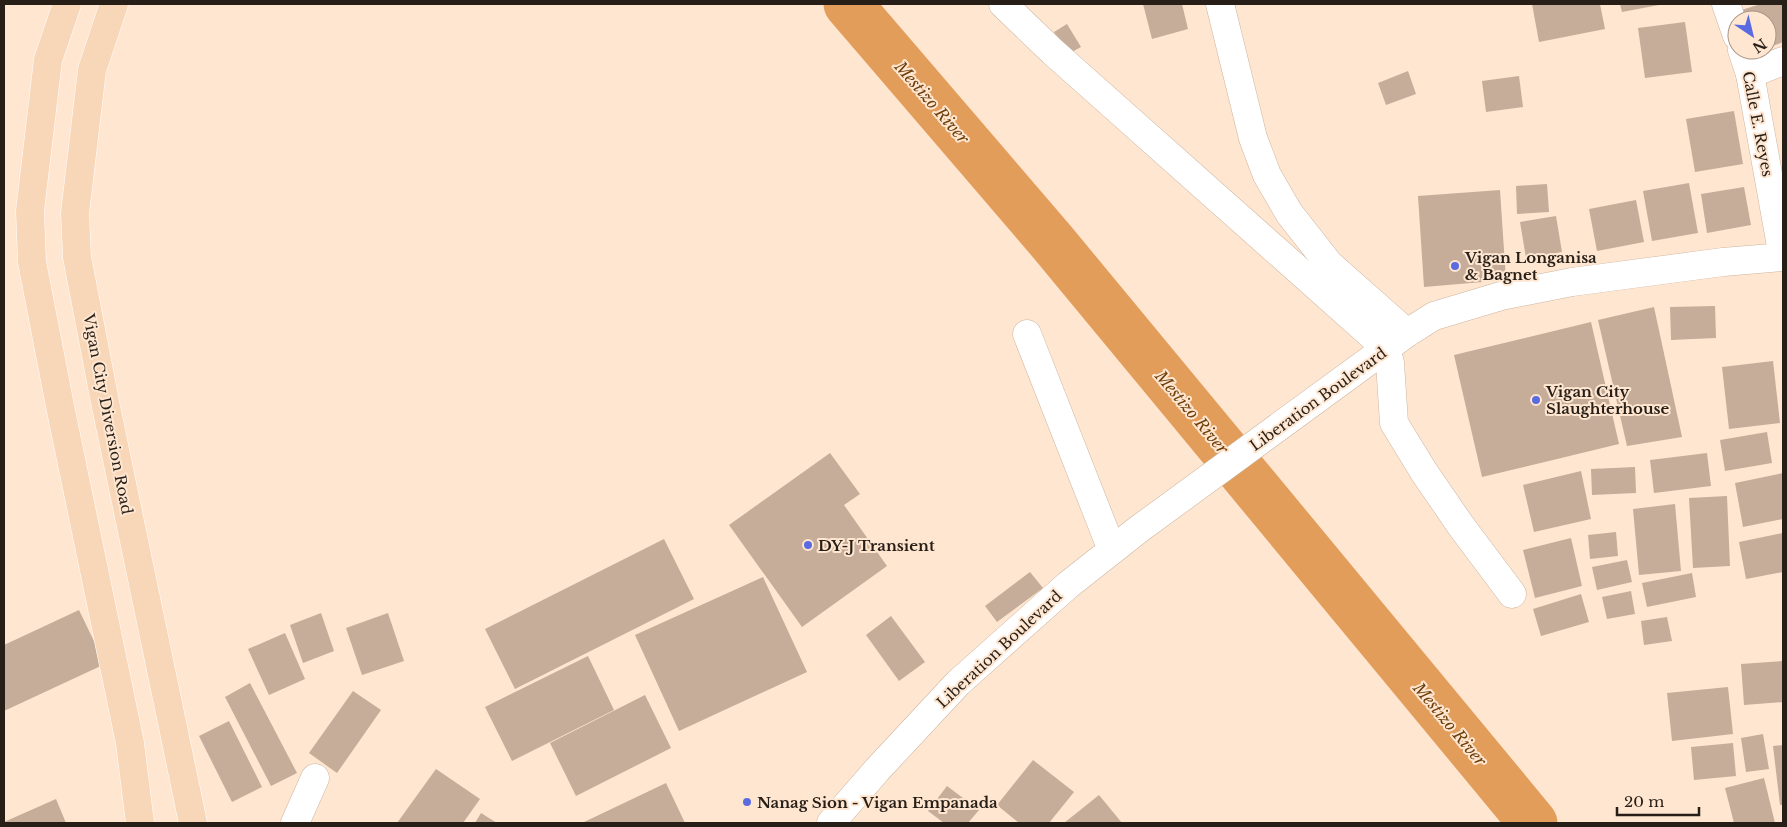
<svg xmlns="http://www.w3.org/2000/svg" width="1787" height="827" font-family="'Libre Baskerville',serif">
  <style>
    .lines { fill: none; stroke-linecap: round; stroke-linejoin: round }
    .river { stroke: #e39d5a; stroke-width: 49 }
    .building { fill: #c5ad99 }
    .minor-casing { stroke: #ccb5a0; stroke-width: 29 }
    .major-casing { stroke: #fff; stroke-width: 29 }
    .minor { stroke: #fff; stroke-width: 28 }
    .major { stroke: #f8d7b8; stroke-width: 28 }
    .poi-dot { fill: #5a6be2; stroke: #ffe6d1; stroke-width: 2 }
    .labels { text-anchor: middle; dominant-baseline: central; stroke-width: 4; stroke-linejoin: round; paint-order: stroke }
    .street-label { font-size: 15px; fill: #271f17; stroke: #ffe6d1 }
    .poi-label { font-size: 15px; font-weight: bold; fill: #271f17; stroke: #ffe6d1; text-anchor: start }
    .water-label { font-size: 16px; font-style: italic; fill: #6d3f0a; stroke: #ffe6d1 }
  </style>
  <rect width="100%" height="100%" fill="#ffe6d1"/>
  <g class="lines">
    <path class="river" d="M848 4 1053 243 1533 823"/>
  </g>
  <g class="building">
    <path d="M1143 4H1182L1188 29 1152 39Z"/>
    <path d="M1532 4H1600L1605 29 1539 42Z"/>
    <path d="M1620 4H1658L1659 5 1622 12Z"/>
    <path d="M1761 4H1783V42L1767 48V20H1738L1735 12Z"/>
    <path d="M1685 22 1692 72 1645 78 1638 28Z"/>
    <path d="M1067 24 1081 47 1068 54 1054 32Z"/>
    <path d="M1408 71 1416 94 1386 105 1378 83Z"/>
    <path d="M1519 76 1523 107 1486 112 1482 81Z"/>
    <path d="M1734 111 1743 164 1695 172 1686 119Z"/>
    <path d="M1689 183 1698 233 1652 241 1643 191Z"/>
    <path d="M1547 184 1549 212 1517 214 1516 186Z"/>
    <path d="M1744 187 1751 225 1707 233 1701 194Z"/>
    <path d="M1500 190 1506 280 1424 287 1418 196Z"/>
    <path d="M1636 200 1644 242 1597 251 1589 209Z"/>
    <path d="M1556 216 1562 252 1526 258 1520 222Z"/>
    <path d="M1715 306 1716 338 1671 340 1670 307Z"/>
    <path d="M1654 307 1682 437 1627 446 1598 320Z"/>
    <path d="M1591 322 1619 444 1482 477 1454 355Z"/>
    <path d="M1773 361 1780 423 1729 429 1722 367Z"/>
    <path d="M1767 432 1772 463 1725 471 1720 440Z"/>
    <path d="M830 453 860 494 844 505 887 566 802 627 729 525Z"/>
    <path d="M1707 453 1711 486 1654 493 1650 460Z"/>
    <path d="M1635 467 1636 493 1592 495 1591 469Z"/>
    <path d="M1581 471 1591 519 1534 532 1523 485Z"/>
    <path d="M1783 473V519L1743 527 1735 483Z"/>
    <path d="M1727 496 1730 566 1693 568 1689 498Z"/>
    <path d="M1675 504 1681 571 1639 575 1633 509Z"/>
    <path d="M1616 532 1618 556 1590 559 1588 535Z"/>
    <path d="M1783 533V572L1746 579 1739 542Z"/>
    <path d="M1571 538 1582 586 1535 598 1523 550Z"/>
    <path d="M664 539 694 599 515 689 485 629Z"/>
    <path d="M1627 560 1632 582 1597 590 1592 567Z"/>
    <path d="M1030 572 1043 588 997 622 985 606Z"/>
    <path d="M1692 573 1696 597 1647 607 1642 583Z"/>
    <path d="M763 577 807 672 679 731 635 635Z"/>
    <path d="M1631 591 1635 614 1607 619 1602 597Z"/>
    <path d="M1581 594 1589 622 1541 636 1533 609Z"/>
    <path d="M79 610 105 664 4 711V645Z"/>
    <path d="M321 613 334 651 303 663 290 625Z"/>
    <path d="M388 613 404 661 362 675 346 628Z"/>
    <path d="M891 616 925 662 899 681 866 635Z"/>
    <path d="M1667 617 1672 641 1644 645 1641 621Z"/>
    <path d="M285 633 305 679 269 695 248 649Z"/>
    <path d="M588 656 614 710 512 761 485 707Z"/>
    <path d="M1783 661V702L1744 705 1741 664Z"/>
    <path d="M250 683 297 773 271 786 225 697Z"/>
    <path d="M1728 687 1733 734 1672 741 1667 693Z"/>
    <path d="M353 691 381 710 337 773 309 753Z"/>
    <path d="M645 695 671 748 576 796 550 743Z"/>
    <path d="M229 721 262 787 232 802 199 736Z"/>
    <path d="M1763 734 1769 769 1746 772 1741 738Z"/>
    <path d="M1733 743 1736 776 1694 780 1691 747Z"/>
    <path d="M1783 745V805H1780L1773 746Z"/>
    <path d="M1033 760 1074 792 1049 823H1019L997 805Z"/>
    <path d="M436 769 480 799 463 823H397Z"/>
    <path d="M1764 778 1775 823H1734L1725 788Z"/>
    <path d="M666 783 685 823H582Z"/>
    <path d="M947 786 979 810 968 823H944L928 811Z"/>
    <path d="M1099 795 1122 823H1064Z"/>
    <path d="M56 799 66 823H4V822Z"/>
    <path d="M481 813 497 823H475Z"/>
  </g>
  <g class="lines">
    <g class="minor-casing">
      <g id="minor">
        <path d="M1003 4 1053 52 1386 348 1390 363 1394 423 1424 472 1461 526 1512 594"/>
        <path d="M1220 4 1253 138 1267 175 1289 213 1329 264 1407 333"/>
        <path d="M1726 4 1737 36"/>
        <path d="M1750 74 1783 61"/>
        <path d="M1027 334 1112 550"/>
        <path d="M295 823 315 778"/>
        <path d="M831 823 877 770 958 683 1068 585 1139 529 1407 333 1434 316 1501 296 1572 282 1723 262 1783 257 1750 74 1742 50"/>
      </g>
    </g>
    <g class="major-casing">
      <g id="major">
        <path d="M67 4 48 60 30 211 32 262 61 411 130 743 140 823"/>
        <path d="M114 4 92 70 75 213 77 257 105 402 193 823"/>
      </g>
    </g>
    <use href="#minor" class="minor"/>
    <use href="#major" class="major"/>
  </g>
  <g class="poi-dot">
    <circle cx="1455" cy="266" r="5"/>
    <circle cx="1536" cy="400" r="5"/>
    <circle cx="808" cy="545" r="5"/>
    <circle cx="747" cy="802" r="5"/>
  </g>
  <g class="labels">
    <g class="street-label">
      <text transform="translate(1758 124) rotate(79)">Calle E. Reyes</text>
      <text transform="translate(1318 399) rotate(-36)">Liberation Boulevard</text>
      <text transform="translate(108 414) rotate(79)">Vigan City Diversion Road</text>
      <text transform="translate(999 649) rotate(-43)">Liberation Boulevard</text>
    </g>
    <g class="poi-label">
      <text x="1465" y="257">Vigan Longanisa<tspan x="1465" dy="17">&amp; Bagnet</tspan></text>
      <text x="1546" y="391">Vigan City<tspan x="1546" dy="17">Slaughterhouse</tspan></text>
      <text x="818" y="545">DY-J Transient</text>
      <text x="757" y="802">Nanag Sion - Vigan Empanada</text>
    </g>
    <g class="water-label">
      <text transform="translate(932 102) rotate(49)">Mestizo River</text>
      <text transform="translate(1192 412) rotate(50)">Mestizo River</text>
      <text transform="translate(1450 724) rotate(50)">Mestizo River</text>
    </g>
  </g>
  <rect width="1787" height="827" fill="none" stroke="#271f17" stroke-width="10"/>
  <g transform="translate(1752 35) rotate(145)"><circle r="24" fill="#ffe6d1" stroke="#a99687"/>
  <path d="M0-4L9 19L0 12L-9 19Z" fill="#5a6be2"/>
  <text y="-8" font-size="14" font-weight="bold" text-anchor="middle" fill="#271f17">N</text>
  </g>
  <path d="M1617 807v8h82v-8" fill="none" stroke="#271f17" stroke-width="2.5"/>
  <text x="1624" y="807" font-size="15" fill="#271f17" stroke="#ffe6d1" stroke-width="4" paint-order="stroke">20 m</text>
</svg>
